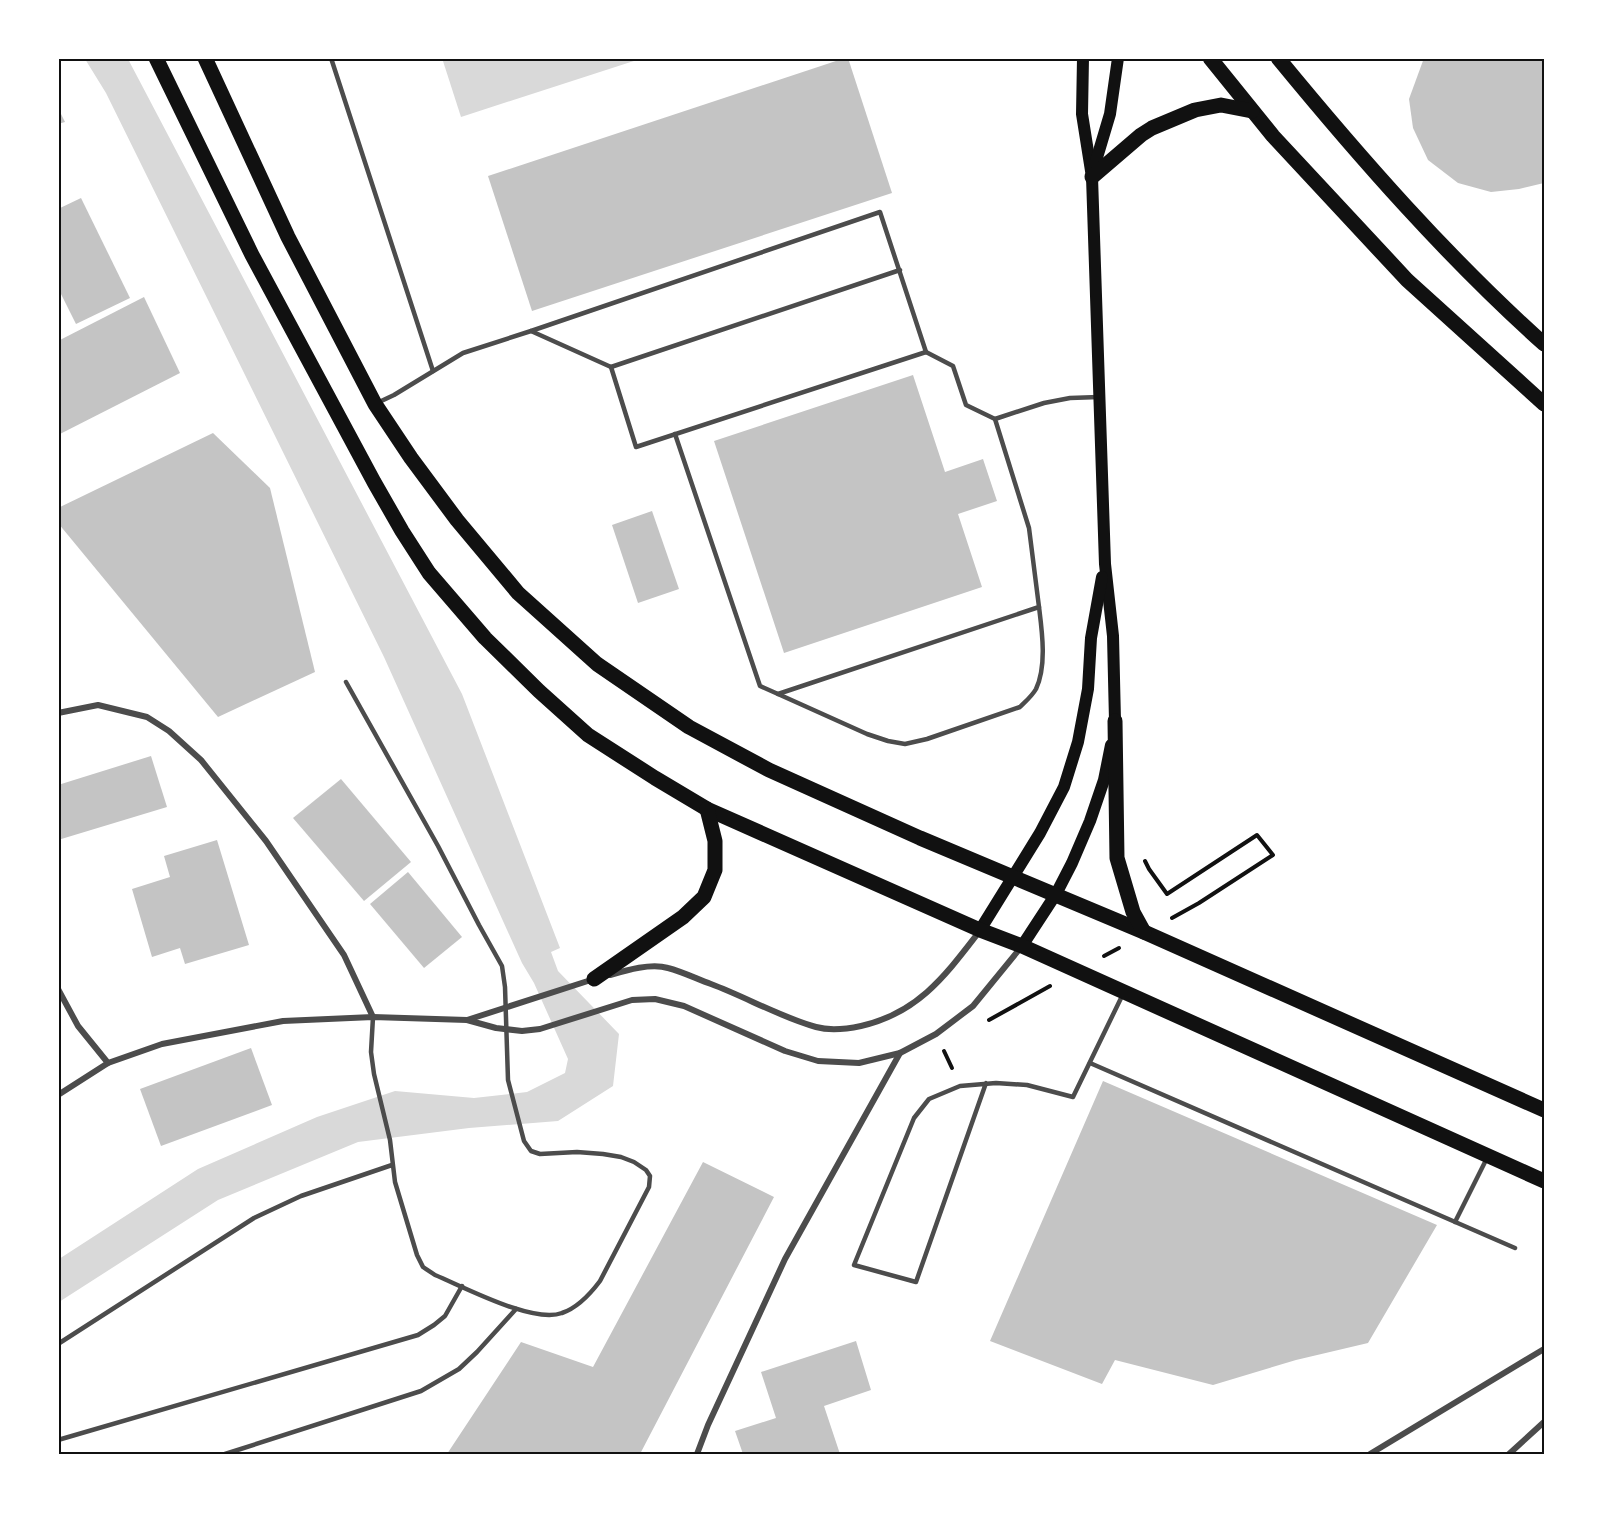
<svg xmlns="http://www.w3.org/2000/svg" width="1603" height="1513" font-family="'IBM Plex Sans',sans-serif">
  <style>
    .water { fill: #d9d9d9 }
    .building { fill: #c4c4c4 }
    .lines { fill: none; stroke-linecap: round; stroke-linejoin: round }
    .path { stroke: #111; stroke-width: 4 }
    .service { stroke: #4c4c4c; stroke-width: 4.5 }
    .minor { stroke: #4c4c4c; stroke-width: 6 }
    .secondary { stroke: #111; stroke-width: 12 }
    .primary { stroke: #111; stroke-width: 15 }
    .neatline { fill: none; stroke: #111; stroke-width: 2 }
  </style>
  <rect width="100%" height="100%" fill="#fff"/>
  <g class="water">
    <path d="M442 58H640V59L461 117Z"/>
    <path d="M85 59H128L462 694 560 948 551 952 558 971 619 1034 613 1086 558 1121 469 1128 358 1142 218 1200 59 1302V1259L198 1169 317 1117 395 1091 474 1098 527 1092 565 1073 568 1059 534 983 522 963 384 657 106 93Z"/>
  </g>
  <g class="building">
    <path d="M845 58H848L892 193 532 311 488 176Z"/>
    <path d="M1424 58H1544V183L1519 189 1491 192 1458 183 1428 160 1413 128 1409 99Z"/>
    <path d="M58 108 65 122 58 124Z"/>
    <path d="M81 198 130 298 76 324 58 288V209Z"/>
    <path d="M144 297 180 373 58 435V341Z"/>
    <path d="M913 375 945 472 983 459 997 501 958 514 982 587 784 653 714 441Z"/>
    <path d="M213 433 270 488 315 672 218 717 58 523V508Z"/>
    <path d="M652 511 679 589 638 603 612 525Z"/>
    <path d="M151 756 167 807 58 840V785Z"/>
    <path d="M341 779 411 862 364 901 293 818Z"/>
    <path d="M217 840 249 945 185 964 180 948 152 957 132 889 170 877 164 856Z"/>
    <path d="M408 872 462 937 424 968 370 904Z"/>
    <path d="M251 1048 272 1105 161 1146 140 1089Z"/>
    <path d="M1103 1081 1437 1225 1368 1343 1296 1360 1213 1385 1115 1360 1102 1384 990 1341Z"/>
    <path d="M703 1162 774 1197 640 1454H447L521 1342 593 1367Z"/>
    <path d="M856 1341 871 1390 824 1406 840 1454H743L735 1431 776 1418 761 1372Z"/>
  </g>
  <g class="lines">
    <g class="path">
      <path d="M1145 861 1149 869 1167 894 1257 835 1273 855 1199 903 1172 918"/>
      <path d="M1104 956 1119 948"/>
      <path d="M989 1020 1050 986"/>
      <path d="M944 1051 952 1068"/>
    </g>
    <g class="service">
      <path d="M331 58 433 371"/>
      <path d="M531 331 611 367 900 270"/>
      <path d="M611 367 636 447 926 352 953 366 966 405 995 419"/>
      <path d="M377 403 394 395 463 353 531 331 880 212 926 352"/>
      <path d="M675 434 760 686 778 694 1039 607 1029 528 995 419 1044 403 1070 398 1099 397"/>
      <path d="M346 682 438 846 479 925 502 966 505 987 508 1080 524 1141 531 1151 540 1154 577 1152 603 1154 621 1157 634 1162 646 1170 650 1176 649 1187 600 1281C591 1293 577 1308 562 1313 533 1324 464 1287 435 1275L423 1267 417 1255 395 1182 390 1140 374 1074 371 1052 373 1017"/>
      <path d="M778 694 867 734 888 741 905 744 927 739 1020 707C1026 701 1032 696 1036 689 1047 666 1042 631 1039 607"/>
      <path d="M1090 1063 1515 1248"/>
      <path d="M986 1083 916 1282 854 1265 914 1118 929 1099 960 1086 996 1083 1027 1085 1073 1097 1123 994"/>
      <path d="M1455 1222 1487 1158"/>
      <path d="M58 1344 254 1218 301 1196 392 1165"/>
      <path d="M58 1440 418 1335 434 1325 445 1316 462 1286"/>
      <path d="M225 1454 421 1391 459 1369 477 1352 516 1309"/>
    </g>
    <g class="minor">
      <path d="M58 713 98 705 147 717 169 731 201 760 266 841 344 955 373 1017"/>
      <path d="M610 975C627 970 651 963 668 968 683 972 697 979 711 984 746 997 780 1017 816 1027 830 1031 847 1029 861 1026 918 1013 945 976 979 932"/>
      <path d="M58 989 78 1026 108 1063"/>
      <path d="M467 1020 594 979"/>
      <path d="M58 1095 108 1063 162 1044 283 1021 373 1017 467 1020 496 1028 522 1031 540 1029 632 1000 655 999 684 1006 785 1051 818 1061 859 1063 900 1053 936 1034 973 1006 1022 946"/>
      <path d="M697 1454 708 1425 785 1259 900 1053"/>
      <path d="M1370 1454 1544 1349"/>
      <path d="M1509 1454 1544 1422"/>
    </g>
    <g class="secondary">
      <path d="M1083 58 1082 114 1092 177 1105 564 1113 636 1115 721 1114 728"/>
      <path d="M1093 171 1110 114 1118 58"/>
      <path d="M980 930 1040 833 1064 787 1078 742 1088 689 1091 638 1102 577"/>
      <path d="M1022 946 1056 894 1072 863 1090 821 1104 780 1111 745"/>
    </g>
    <g class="primary">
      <path d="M156 58 252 255 374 482 402 531 429 573 485 638 539 691 588 735 655 778 707 809 980 930 1022 946 1544 1181"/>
      <path d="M205 58 288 237 375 404 411 458 457 520 518 593 597 664 689 727 769 770 920 838 1144 932 1544 1110"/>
      <path d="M1210 58 1273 136 1407 280 1544 404"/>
      <path d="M1278 58C1361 159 1447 257 1544 344"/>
      <path d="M1092 177 1141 135 1152 128 1195 110 1221 105 1252 111"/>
      <path d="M1115 721 1117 858 1133 912 1144 932"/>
      <path d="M594 979 683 917 704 897 715 870V841L707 809"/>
    </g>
  </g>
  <rect width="1603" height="1513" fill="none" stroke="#ffffff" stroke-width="120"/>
  <rect x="60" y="60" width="1483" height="1393" class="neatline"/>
</svg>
